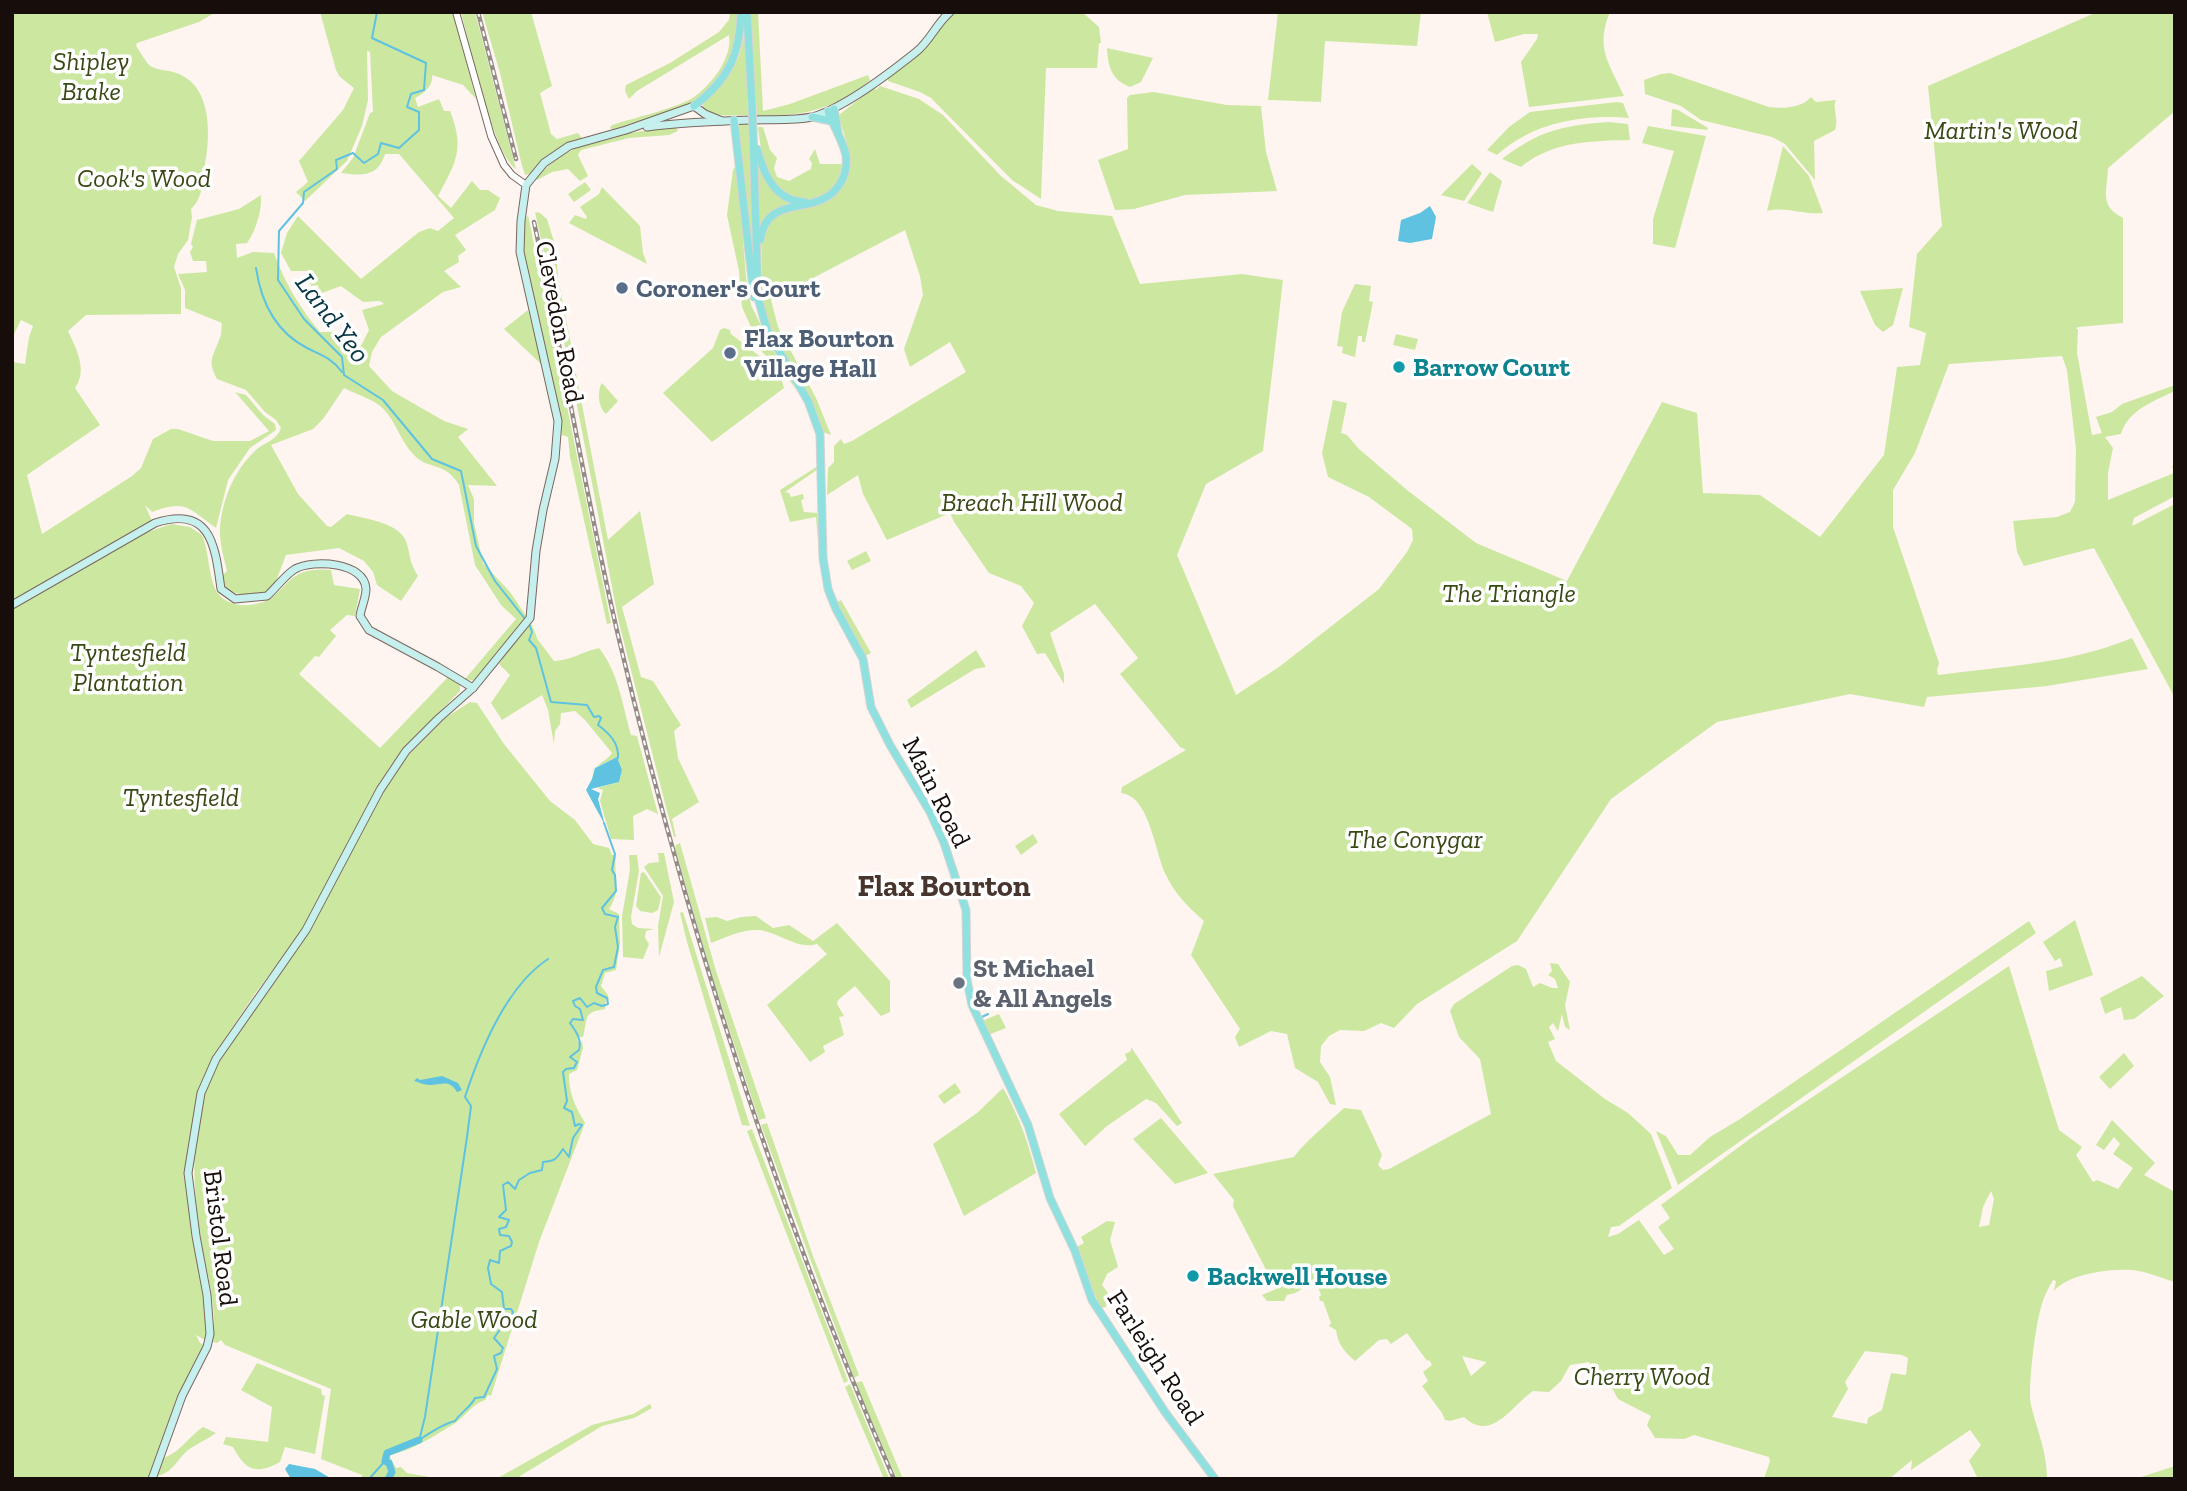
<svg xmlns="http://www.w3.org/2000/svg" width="2187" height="1491" font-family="'Zilla Slab',serif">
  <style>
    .green { fill: #cce8a0; fill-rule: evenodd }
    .water { fill: #5ec2e0 }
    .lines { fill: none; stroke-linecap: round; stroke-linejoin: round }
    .stream { stroke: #5ec2e0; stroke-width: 2 }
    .river { stroke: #5ec2e0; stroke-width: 7 }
    .tertiary-casing { stroke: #7b665d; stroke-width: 8 }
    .secondary-casing { stroke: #7b665d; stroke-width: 9 }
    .primary-casing { stroke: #d5d4d3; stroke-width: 9 }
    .tertiary { stroke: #fff; stroke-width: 6 }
    .secondary { stroke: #c6f0ee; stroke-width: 7 }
    .primary { stroke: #8ee1de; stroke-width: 7 }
    .rail-casing { stroke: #948b87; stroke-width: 4.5 }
    .rail { stroke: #fff; stroke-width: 2; stroke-dasharray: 5; stroke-linecap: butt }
    .primary-bridge-casing { stroke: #d5d4d3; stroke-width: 9; stroke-linecap: butt }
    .primary-bridge { stroke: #8ee1de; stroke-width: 7 }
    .service-dot { fill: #5c6f8a; stroke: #fff; stroke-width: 2.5 }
    .culture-dot { fill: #0f9aa8; stroke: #fff; stroke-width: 2.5 }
    .worship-dot { fill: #6b7280; stroke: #fff; stroke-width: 2.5 }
    .labels { text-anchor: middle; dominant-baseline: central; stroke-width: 7; stroke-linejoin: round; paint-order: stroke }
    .park-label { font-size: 26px; font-style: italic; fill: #374914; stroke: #fff }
    .service-label { font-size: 26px; font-weight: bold; fill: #4e5e75; stroke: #fff; text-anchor: start }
    .street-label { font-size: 26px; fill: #170e0b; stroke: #fff }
    .culture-label { font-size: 26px; font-weight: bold; fill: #0d838f; stroke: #fff; text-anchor: start }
    .worship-label { font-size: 26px; font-weight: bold; fill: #5b616d; stroke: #fff; text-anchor: start }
    .water-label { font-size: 28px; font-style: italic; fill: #073744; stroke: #fff }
    .quarter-label { font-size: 30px; font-weight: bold; fill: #48352d; stroke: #fff }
  </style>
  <rect width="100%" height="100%" fill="#fef4f0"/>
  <g class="green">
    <path d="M12 12H216L199 22 137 43 136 46C140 51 146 64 152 67 160 71 174 70 183 76 212 92 210 136 205 164 202 180 204 197 191 209L192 217 188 240 178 254 174 267 181 288V314L86 315 68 331C76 348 88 370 75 388L100 425 27 475 42 534 132 476 141 468 153 439 171 429H178L213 441H250L269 431 235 392 246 395 263 415 275 424 276 430 250 448 228 480 216 528C188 508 186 499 152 512L145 505 152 521 12 602V365L13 362 25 364 29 337 33 326 21 320 12 338Z"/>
    <path d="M320 12H453L476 99 463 85 432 75C434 85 424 94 415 98L418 107 439 99 444 111H450C465 149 456 162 438 196L451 208 472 181 480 190H488L500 198 495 210 455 235 466 250 458 256 459 262 444 271 461 287 443 292 381 337 372 352 369 366 392 391 444 421 468 429 458 437 497 486 468 485 474 499V523L483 563 510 592 527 617 475 681 465 679 516 619 501 605 475 565 459 485C445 461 427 470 414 455 402 443 397 426 387 413 378 400 357 395 344 388L323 419 313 429 271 445 298 494 327 526 331 527 347 514C365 519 401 522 407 544 411 559 409 560 418 576L401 601 377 585 373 572 364 561 339 548 286 555 273 589C255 596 242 598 224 588L221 577 227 571C224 558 219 541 220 528 222 499 235 468 257 449 266 442 277 440 281 428L276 420 265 412 246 390 217 379C207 361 213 357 219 340 222 335 221 329 222 323L185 308V290L178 274 207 272 206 261H193L190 252 193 247 191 244 197 220 239 209 261 195C262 211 256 230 247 243L236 244 237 258 253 252 274 253C285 283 299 307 320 332H342L345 345 355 349 361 346 369 330 362 310 384 304 380 301 363 302 341 286 319 294 318 285 311 286 307 271H291L281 253 287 233 298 216 361 279 419 232 430 228 438 231 454 218 399 154H385C378 177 362 176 341 173L353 158 370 113 373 112 370 52 367 51 368 100 362 126 347 161 305 201 296 192 308 182 299 161 343 110 354 88 340 77 336 70Z"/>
    <path d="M461 12H475L516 169C493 154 469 43 461 12Z"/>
    <path d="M482 12H531L552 86 540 93 551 134 557 139 578 133 582 138C560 147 546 157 530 174L525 175 522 166 500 73Z"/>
    <path d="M730 12H738C733 100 686 109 613 130L610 128 612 125C633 118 673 109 691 99 710 87 733 58 729 35L637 91 629 99 625 91 626 85 670 63 719 32 729 20Z"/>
    <path d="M750 12H758L763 111 790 104 868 75 870 80C838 109 800 117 757 116Z"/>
    <path d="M955 12H1082L1099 27 1101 43H1099L1097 68H1046L1041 199 1012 180 931 98 920 92 888 81 887 77 941 23Z"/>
    <path d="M1278 12H1421L1417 46 1325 41 1321 102 1268 100Z"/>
    <path d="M1487 12H1610C1595 48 1609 63 1624 96L1529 107 1521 62 1537 39 1538 34H1524L1495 42Z"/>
    <path d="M2097 12H2175L2173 54 2175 111 2108 168C2107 192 2099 206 2123 218V323L2078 327 2076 329H2078L2077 353 2092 435 2102 433 2096 417 2112 412 2122 404 2175 385V391C2154 401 2128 410 2121 434L2105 437 2113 448 2108 473V500L2174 473 2172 466 2175 464V496L2134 518 2132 526 2175 504V698L2094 548 2024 566 2017 552 2013 521 2057 517 2070 512 2075 502 2076 449 2067 370 2062 356 1949 364 1915 453 1893 490V527L1939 663 1937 670 1938 675C2004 666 2070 664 2132 638L2148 669 2047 686 1927 697 1924 707 1850 694 1717 722 1611 799 1517 941 1417 1004 1394 1028 1381 1023 1364 1031 1340 1030 1329 1036 1321 1046 1320 1062 1330 1077 1336 1105 1330 1104 1318 1082 1295 1068 1287 1034 1271 1031 1239 1047 1235 1037 1240 1029 1191 955 1204 921C1189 908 1175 894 1166 875 1155 853 1150 796 1121 793L1122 787 1186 750 1180 747 1120 674 1138 658 1095 604 1050 633 1064 674V684L1045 653 1037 654 1022 626 1034 603 1021 586 989 573 954 522 950 513 887 540 863 494 858 475 827 495 828 468 834 462V446L841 439 844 444 852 441 966 372 950 342 910 367 904 349 923 295 920 276 905 230 771 300 778 327 816 398 831 435 823 432 811 400 770 330 763 304 761 242 762 233 775 213 832 197C844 186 848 165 847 149 847 138 840 126 839 115L874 87 876 90 880 86 919 99 943 115 1001 176 1036 205 1058 211 1112 216 1140 284 1242 274 1283 280 1263 451 1206 484 1177 555 1236 695 1279 667 1379 589 1407 552 1413 540 1412 529 1369 497 1328 477 1322 453 1333 400 1347 403 1341 433 1347 435 1359 449 1407 490 1476 543 1567 581 1662 402 1697 413 1703 493 1760 495 1820 537 1884 455 1897 367 1920 365 1926 333 1909 327 1917 254 1942 226 1928 86Z"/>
    <path d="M745 30 748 115C732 115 716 118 703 109V104L731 72 739 56Z"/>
    <path d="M1107 48 1153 58 1141 82 1130 87C1111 80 1108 66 1107 48Z"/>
    <path d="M1670 73 1769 107C1782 109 1802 108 1811 97L1816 102 1836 100C1832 108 1839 117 1835 130L1814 141 1815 180 1785 144 1772 137 1701 120 1681 106 1645 94 1644 80 1661 74Z"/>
    <path d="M1154 92 1227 105 1261 106 1266 152 1277 191 1185 195 1134 209 1115 210 1098 160 1128 149 1127 98 1130 95Z"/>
    <path d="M1617 102 1623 103 1629 118C1583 114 1531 123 1497 155L1487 150 1509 127 1530 112Z"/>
    <path d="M1672 109 1678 110 1708 128 1707 130 1671 126Z"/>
    <path d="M1609 122 1628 124 1630 140C1592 141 1552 141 1521 167L1502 159C1538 131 1564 125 1609 122Z"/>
    <path d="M740 124H749L750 130 754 281 738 127Z"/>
    <path d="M1648 126 1706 136 1675 248 1653 244V219L1674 151 1642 143Z"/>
    <path d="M676 127 678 131 669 135 629 138 581 150 578 155 588 176 580 181 568 169 552 172 537 180 536 178C572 137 624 133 676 127Z"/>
    <path d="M758 127H763L770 150 777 158 774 168 777 177 789 181 811 169 812 163 809 159 815 149 820 164H842C838 199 804 210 777 188 764 177 760 144 758 127Z"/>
    <path d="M1783 146 1809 176 1823 213C1803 215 1785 206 1767 211Z"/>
    <path d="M737 163 746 277 751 305 773 350 798 392 781 369 762 352 742 307 739 271 727 215 733 170Z"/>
    <path d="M758 163 792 203 770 212 759 228Z"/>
    <path d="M1472 164 1482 173 1464 201 1441 195Z"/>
    <path d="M1490 172 1502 181 1493 212 1467 203Z"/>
    <path d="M585 182 591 190 574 202 568 194Z"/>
    <path d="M602 187 640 226 643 253 647 264 569 223 575 215 586 219 587 217 580 207 599 194Z"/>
    <path d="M535 212 540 213 547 219 556 248 558 279 575 364 569 365Z"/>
    <path d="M528 215 611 623 607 624 570 457 568 437 562 435C561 424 560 414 558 403 550 367 509 242 528 215Z"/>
    <path d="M1355 284 1371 286 1369 301 1373 302 1365 342H1362V336H1358L1355 357 1342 353 1343 347 1337 346 1342 312Z"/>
    <path d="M1903 288 1893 325 1883 332 1875 325 1860 291Z"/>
    <path d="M528 310 543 366 504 329Z"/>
    <path d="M724 328 730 330 731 334 762 358 763 356 780 375 784 388 712 442 663 393 713 348 720 330Z"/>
    <path d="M1396 334 1418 339 1415 350 1393 345Z"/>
    <path d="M575 368 608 540 640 511 654 584 622 607 641 677 653 681 681 725 674 731 678 758 699 802 672 819 676 837H674L667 811 619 623 570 369Z"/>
    <path d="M602 383 618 401 606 414C598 408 597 390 602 383Z"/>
    <path d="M818 466V469L785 492 789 493 791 497 803 494 804 499 801 500 804 512 817 513 822 567H820L816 517 790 522 780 490Z"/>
    <path d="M171 524 190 527 202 535C209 551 209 580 217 592 228 609 255 608 271 598 281 591 288 579 299 574 309 569 321 569 331 570L334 585 360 589 355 616 347 615 330 630 336 636 319 657 315 656 299 674 380 748 449 676 460 684V691L409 743 389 768 300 934 254 995 216 1052 200 1084 188 1146 186 1168 207 1305V1341L196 1335 200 1343 205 1345 183 1391 176 1400 150 1479H12V610L142 534Z"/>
    <path d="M866 551 871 561 852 570 847 561Z"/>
    <path d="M841 600 871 653 865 656 836 603Z"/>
    <path d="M530 620 538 640 554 661C573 660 581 652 599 648 618 671 623 707 631 735L637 736 658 814 647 809 633 816 634 840 611 839 600 801 603 790 597 788 619 782 622 770 617 757 596 767 592 774C596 763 606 762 612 753L585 720 575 711 561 713 560 724 555 731 554 744 548 710 542 695 502 720 491 703 510 675 499 664Z"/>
    <path d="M976 650 986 667 975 669 911 708 907 700Z"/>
    <path d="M470 702 477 703 504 744 550 801 575 820 593 844 609 848 612 855H616C613 877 622 890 609 909L619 914 620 943 616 970 605 973 601 986 608 995 609 1000 606 999 605 1009C582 1012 588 1019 583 1037H577L578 1042 582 1041 583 1048 577 1070 569 1074C569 1094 575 1106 585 1123L539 1242 491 1396 488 1395 485 1400C472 1404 465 1417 454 1424 434 1436 412 1451 389 1455L396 1468 401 1467 407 1473 440 1479H361L362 1475 321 1459 331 1389 225 1345 221 1340 217 1343 213 1342C217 1311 209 1282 203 1252 191 1187 187 1116 221 1057L307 934 386 787 404 760 445 718Z"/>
    <path d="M1033 834 1038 842 1021 855 1015 846Z"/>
    <path d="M680 843 716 971 766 1118 759 1120 709 967 675 848 676 845Z"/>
    <path d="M658 853H664L674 902 659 957 658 926 663 896 644 867 649 863 659 862Z"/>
    <path d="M629 855H637L639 871 631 917 632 924 638 928 654 929 646 931 645 938 649 944 643 959 623 957 622 916 630 870Z"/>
    <path d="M644 872 661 897 658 910 652 913 640 911 636 906 641 873Z"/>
    <path d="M683 912 750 1126 742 1125 687 942 680 913Z"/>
    <path d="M756 916 773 928 789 925 813 941 837 923 890 981V1012L881 1016 855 986 838 1000 837 1004 844 1016 839 1017 844 1035 823 1046 825 1052 810 1062 767 1005 827 954 817 944C797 950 779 932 759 930 742 929 726 937 711 943L705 918 717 917 727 921 741 917Z"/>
    <path d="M2075 920 2093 975 2049 991 2046 971 2063 966 2060 958 2055 961 2043 942Z"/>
    <path d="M2029 921 2036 933 1678 1185 1656 1131 1666 1136 1678 1155H1690L1710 1137 1740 1119Z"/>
    <path d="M1550 963 1558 964 1570 982 1565 1005 1570 1030 1565 1027 1562 1014 1558 1031 1553 1023 1549 1027 1555 1039 1548 1042 1556 1061 1605 1099 1628 1113 1651 1134 1672 1188 1619 1226 1611 1227 1608 1237 1618 1234 1639 1220 1664 1255 1674 1249 1658 1227 1670 1218 1661 1205 1751 1138 2009 966 2059 1130 2082 1147 2076 1155 2093 1182 2097 1180 2118 1189 2133 1168 2113 1154 2120 1144 2114 1137 2104 1150 2096 1145 2112 1120 2155 1163 2144 1175 2175 1192V1282C2161 1278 2146 1271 2132 1270 2111 1268 2068 1274 2054 1291L2056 1281 2053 1280C2049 1287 2044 1296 2042 1304 2036 1320 2027 1390 2031 1405 2037 1430 2047 1452 2047 1479H1978L1969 1461 1981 1445 1970 1430 1911 1470 1912 1460 1889 1479H1764L1770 1461 1769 1457 1694 1435 1684 1439 1655 1438 1647 1425 1651 1416 1618 1399 1607 1379 1596 1373 1589 1362 1570 1365 1561 1381 1549 1392 1533 1391C1511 1406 1492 1443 1464 1417L1450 1421 1445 1420 1442 1413 1422 1386 1428 1381 1423 1372 1432 1365 1429 1360 1427 1361 1407 1333 1391 1344 1387 1339 1379 1340 1355 1361C1344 1351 1338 1345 1336 1330L1329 1326 1331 1323 1323 1301H1320L1319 1297 1321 1295 1316 1281 1295 1293 1287 1295 1284 1301H1267L1262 1295 1276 1289 1233 1206 1234 1200 1213 1174 1294 1157C1301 1146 1332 1119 1344 1108L1361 1110 1382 1155 1378 1165 1383 1170 1389 1169 1491 1114 1480 1059 1459 1037 1450 1011 1454 1004 1512 966 1518 965 1526 969 1533 987 1540 983 1552 988H1558L1555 979 1548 975 1552 971ZM1991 1191 1994 1199 1989 1225 1979 1227 1983 1207ZM1865 1351 1902 1355 1908 1358 1906 1375 1891 1373 1882 1410 1868 1418 1867 1424 1832 1417 1848 1389 1845 1382ZM1462 1356 1486 1362V1363L1471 1376Z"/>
    <path d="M2142 976 2164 996 2134 1019 2124 1020 2121 1007 2105 1014 2100 998Z"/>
    <path d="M999 1014 1006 1028 988 1035 982 1021Z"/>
    <path d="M1131 1047 1182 1123 1177 1126 1156 1103 1146 1099 1107 1126 1085 1146 1059 1114 1127 1060 1125 1054 1131 1051Z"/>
    <path d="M2124 1053 2134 1066 2110 1089 2099 1077Z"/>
    <path d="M955 1083 961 1092 944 1104 938 1096Z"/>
    <path d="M1003 1088C1019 1116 1028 1142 1036 1173L964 1216 933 1144 977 1113Z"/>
    <path d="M1161 1118 1208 1173 1175 1184 1133 1139Z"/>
    <path d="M767 1123 813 1256 859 1375 854 1378 761 1125Z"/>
    <path d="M752 1129 848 1381 844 1383 747 1131Z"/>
    <path d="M1107 1221 1115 1222 1110 1240 1118 1267 1107 1274 1102 1285 1108 1293 1106 1307 1100 1308 1077 1247 1084 1243 1081 1237Z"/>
    <path d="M257 1363 321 1389 322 1395 325 1396 315 1454 285 1447 280 1462C256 1475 246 1471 233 1447L223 1444 226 1437 268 1442 272 1407 241 1390Z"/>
    <path d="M862 1381 903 1479H897L855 1383Z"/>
    <path d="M850 1384 888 1476 890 1479H884L845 1387Z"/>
    <path d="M650 1404 652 1408 634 1418 602 1426 520 1476 519 1479H496L592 1425 633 1414Z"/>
    <path d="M203 1427 216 1433C208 1439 200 1442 191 1448 178 1456 174 1474 156 1476L163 1458C180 1453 189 1436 203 1427Z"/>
    <path d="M2175 1466V1479H2135Z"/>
  </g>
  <g class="water">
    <path d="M1430 206 1436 217 1432 239 1410 243 1398 241 1401 220 1420 213Z"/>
    <path d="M617 757 622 770 619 782 591 789 600 793 598 799 605 825 586 790 592 779 595 768Z"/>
    <path d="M442 1076 458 1083 462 1090 457 1092C449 1079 442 1085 430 1085 423 1085 419 1082 414 1081L417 1078 420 1080Z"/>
    <path d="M289 1464 315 1469 332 1479H291L285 1469Z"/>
  </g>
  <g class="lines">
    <g class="stream">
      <path d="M377 12 372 38 426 63 424 90 411 94 407 107 419 112V130L399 148 381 143 378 154 364 163 353 153 336 160 337 169 304 192 303 203 279 231 278 280 304 319 342 357 344 375 383 400 432 459 461 471 476 546 495 581 525 619"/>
      <path d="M256 268C261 302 276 332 307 348 321 355 332 358 342 372"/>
      <path d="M529 624 532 632 529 640 536 648 551 702 587 705 594 717 599 716 601 718 598 725C610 734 619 743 618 758"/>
      <path d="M980 1018 988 1014"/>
      <path d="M420 1437 425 1417 467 1137 471 1106 465 1097C480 1051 507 986 548 959"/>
      <path d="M419 1440C428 1434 445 1423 455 1421 461 1412 471 1407 475 1398L484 1397 497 1369 494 1356 501 1353 503 1348 494 1338 501 1328V1322L511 1317 513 1312 511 1309H504L502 1292 491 1284 488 1268 490 1260 499 1263 500 1251 511 1246 512 1242 509 1236 500 1235 499 1229 506 1227 509 1220 499 1217 506 1210 503 1185 508 1182 515 1189 519 1180 530 1173 542 1170 543 1162C556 1161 556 1159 563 1149L569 1157 573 1138 582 1125 579 1124 575 1126 572 1112 564 1108 567 1101 563 1072 566 1069 574 1068 577 1062 570 1057 579 1050C582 1040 576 1031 570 1023L573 1019 583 1020 580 1009 575 1006 573 1001 580 998 587 1007 594 1003 602 1006 608 1004 607 998 597 993 596 987 603 970 614 967 618 947 615 927 618 917 605 914 602 908 616 891 615 875 612 870 615 854 604 823"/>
      <path d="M369 1479 385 1461"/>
    </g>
    <path class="river" d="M388 1479 392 1472 389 1463 385 1461 387 1453 419 1440"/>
    <g class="tertiary-casing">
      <path id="tertiary" d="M456 12 491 136 504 165 512 175 526 185"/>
    </g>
    <g class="secondary-casing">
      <g id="secondary">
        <path d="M647 127C682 122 718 121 753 120 773 119 793 121 812 117 842 109 891 72 916 52 930 41 936 24 950 12"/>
        <path d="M12 605 155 523C211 505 215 545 221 589L235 599 267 596C276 588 285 575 295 569 313 559 365 562 366 589 366 598 361 608 360 616L369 630 438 667 473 688"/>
        <path d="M152 1479 182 1396 207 1347 210 1334 207 1295 196 1236 188 1173 201 1093 216 1059 306 930 380 790 406 751 439 718 473 688 530 618 536 551 543 510 555 459 558 421 520 252 521 221 526 185 544 163 569 146 626 130 694 106 705 114 722 121"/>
      </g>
    </g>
    <g class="primary-casing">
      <g id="primary">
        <path d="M747 12 752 106"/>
        <path d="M694 106C728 80 740 55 741 12"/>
        <path d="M834 109 838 133"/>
        <path d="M812 117 831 121"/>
        <path d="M734 120 754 297"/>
        <path d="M753 131 758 298 767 330 808 401 820 434 823 558 828 589 836 609 863 659 871 707 890 745 930 812 944 843 966 910 967 980 972 1005 1028 1125 1050 1198 1075 1251 1092 1300 1165 1412 1215 1479"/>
        <path d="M757 149C764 175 775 201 805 202"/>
        <path d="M760 240C768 189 819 221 841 182 845 175 847 165 846 156 843 140 833 126 828 111"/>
      </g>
    </g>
    <use href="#tertiary" class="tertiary"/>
    <use href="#secondary" class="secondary"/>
    <use href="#primary" class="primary"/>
    <g class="rail-casing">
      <g id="rail">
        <path d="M478 12 516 159"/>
        <path d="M534 222C564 360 586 498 618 635 686 924 776 1207 894 1479"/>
      </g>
    </g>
    <use href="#rail" class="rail"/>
    <g class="primary-bridge-casing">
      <path id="primary-bridge" d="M752 106 753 131"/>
    </g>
    <use href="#primary-bridge" class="primary-bridge"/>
  </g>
  <g class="service-dot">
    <circle cx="622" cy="288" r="7"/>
    <circle cx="730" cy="353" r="7"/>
  </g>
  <g class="culture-dot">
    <circle cx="1399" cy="367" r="7"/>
    <circle cx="1193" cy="1276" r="7"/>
  </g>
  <circle class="worship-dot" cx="959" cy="983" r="7"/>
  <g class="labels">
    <g class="park-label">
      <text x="91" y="61">Shipley<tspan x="91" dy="30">Brake</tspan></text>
      <text x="2001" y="130">Martin's Wood</text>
      <text x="144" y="178">Cook's Wood</text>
      <text x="1032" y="502">Breach Hill Wood</text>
      <text x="1509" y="593">The Triangle</text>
      <text x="128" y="652">Tyntesfield<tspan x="128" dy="30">Plantation</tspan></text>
      <text x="181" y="797">Tyntesfield</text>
      <text x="1415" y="839">The Conygar</text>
      <text x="474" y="1319">Gable Wood</text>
      <text x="1642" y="1376">Cherry Wood</text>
    </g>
    <g class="service-label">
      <text x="636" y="288">Coroner's Court</text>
      <text x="744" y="338">Flax Bourton<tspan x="744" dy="30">Village Hall</tspan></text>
    </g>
    <g class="street-label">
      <text transform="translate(560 322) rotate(79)">Clevedon Road</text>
      <text transform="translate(937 792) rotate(63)">Main Road</text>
      <text transform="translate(221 1238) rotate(83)">Bristol Road</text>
      <text transform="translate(1156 1357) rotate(57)">Farleigh Road</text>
    </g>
    <g class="culture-label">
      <text x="1413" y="367">Barrow Court</text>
      <text x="1207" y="1276">Backwell House</text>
    </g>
    <g class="worship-label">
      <text x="973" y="968">St Michael<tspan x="973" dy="30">&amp; All Angels</tspan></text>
    </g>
    <g class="water-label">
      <text transform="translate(333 318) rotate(53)">Land Yeo</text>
    </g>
    <g class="quarter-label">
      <text x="944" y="886">Flax Bourton</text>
    </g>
  </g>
  <rect width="2187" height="1491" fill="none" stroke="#170e0b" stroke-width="28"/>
</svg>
